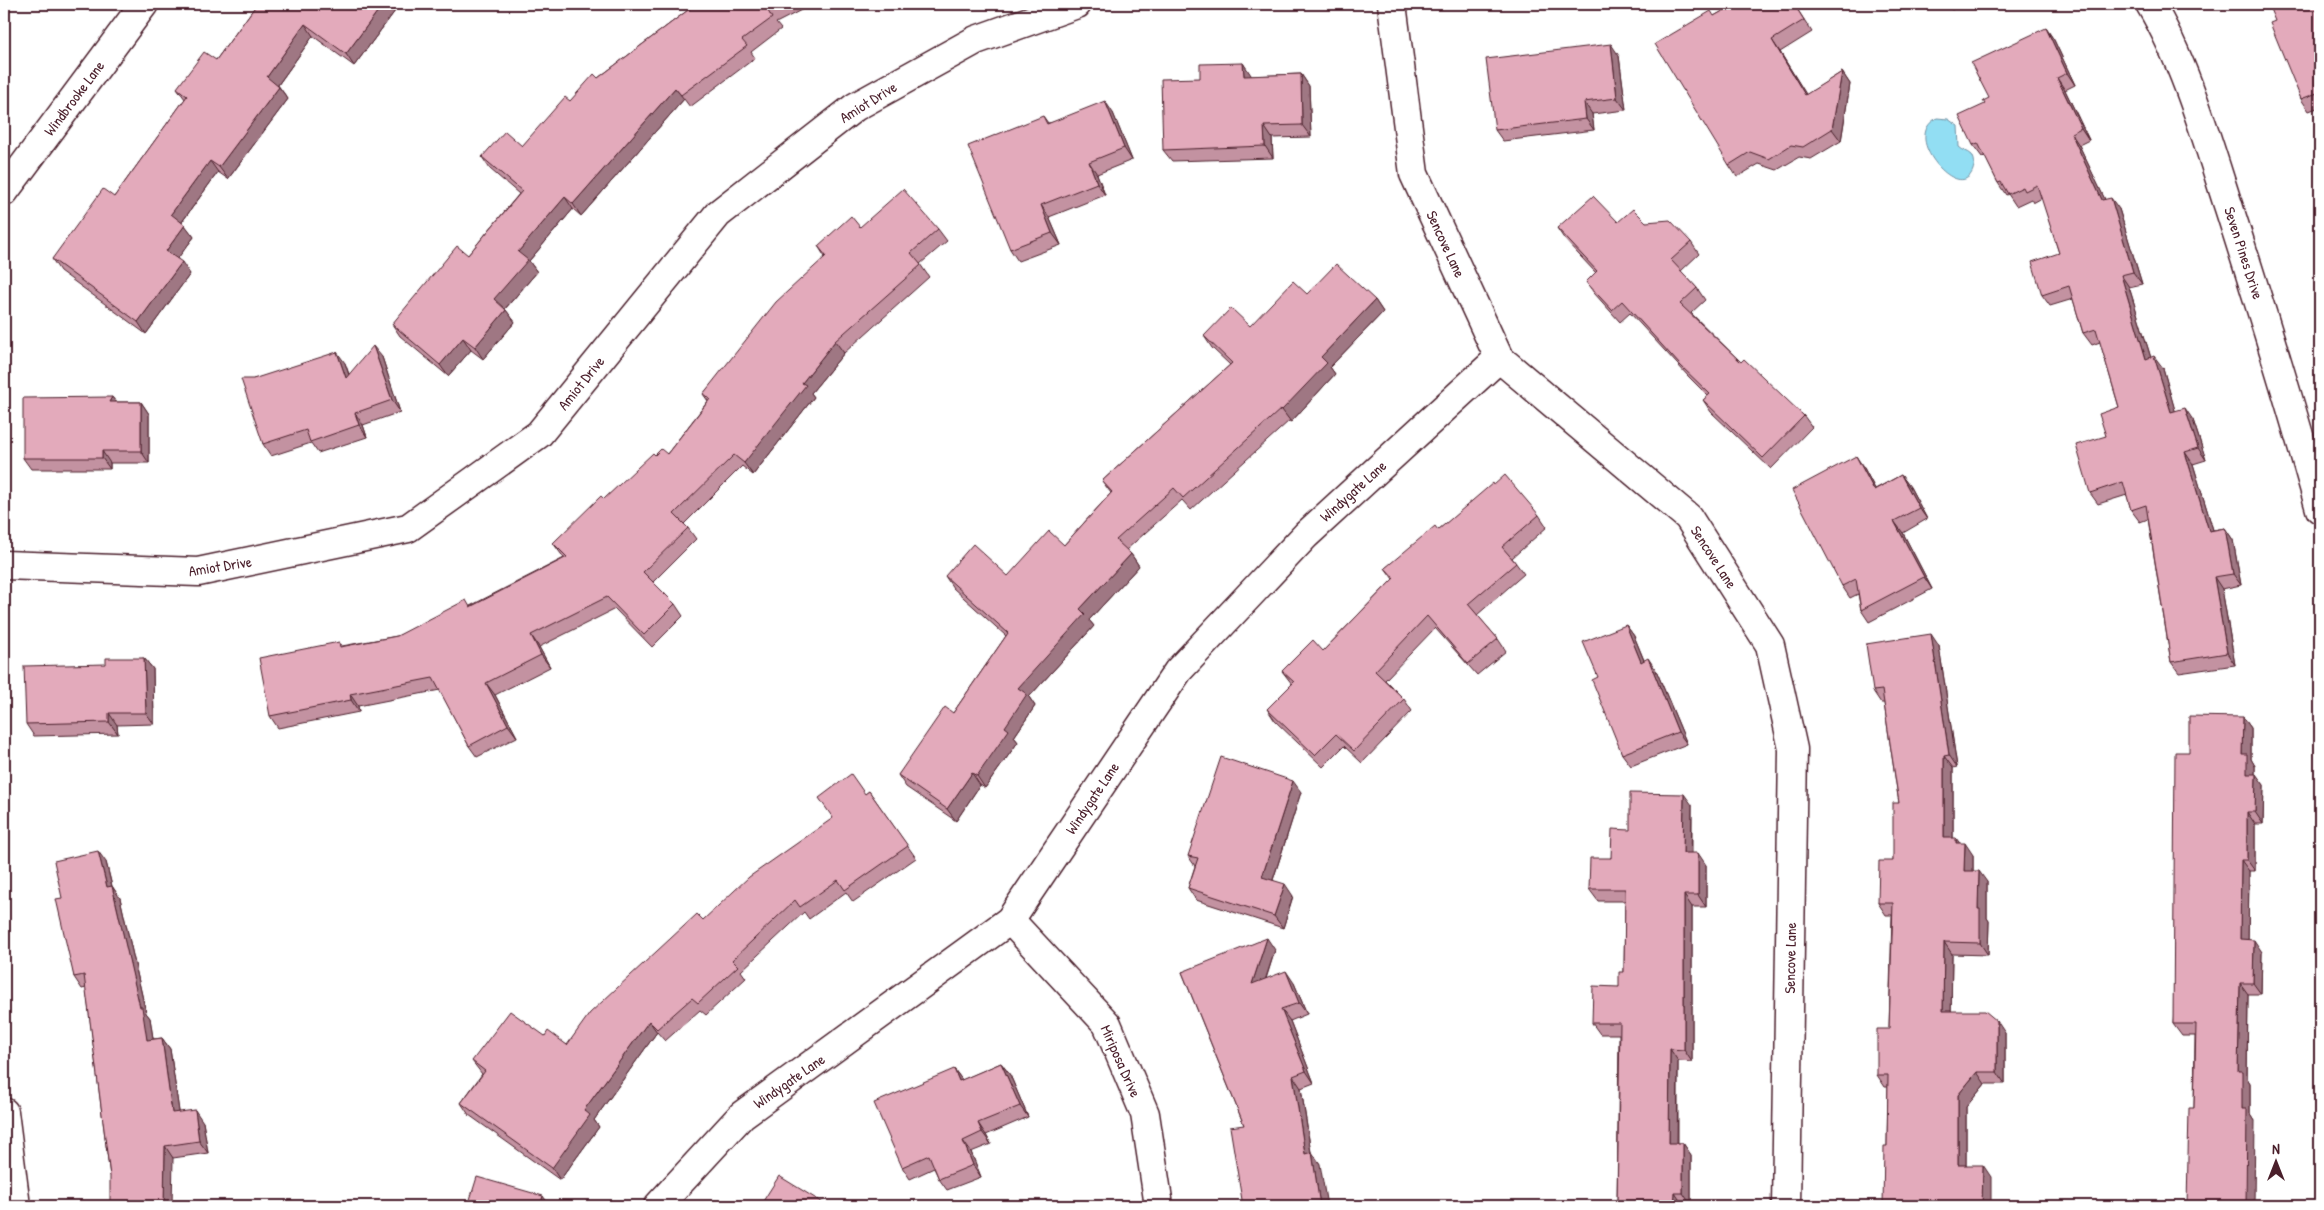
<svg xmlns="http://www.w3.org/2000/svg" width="2324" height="1210" font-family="'Patrick Hand',sans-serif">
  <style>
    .water { fill: #92def3; stroke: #7592a3 }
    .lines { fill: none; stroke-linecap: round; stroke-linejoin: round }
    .street-casing { stroke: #4a1f2b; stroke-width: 31 }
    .street { stroke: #fff; stroke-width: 28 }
    .wall { fill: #c392a1; stroke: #4a1f2b }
    .shaded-wall { fill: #9f7783; stroke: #4a1f2b }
    .building { fill: #e3aabb; stroke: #4a1f2b }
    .labels { text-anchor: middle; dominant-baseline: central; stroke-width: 4; stroke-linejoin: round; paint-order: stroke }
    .street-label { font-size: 15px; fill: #4a1f2b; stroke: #fff }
  </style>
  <rect width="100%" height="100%" fill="#fff"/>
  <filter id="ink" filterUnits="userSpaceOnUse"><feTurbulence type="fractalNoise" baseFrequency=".02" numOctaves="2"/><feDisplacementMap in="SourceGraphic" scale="10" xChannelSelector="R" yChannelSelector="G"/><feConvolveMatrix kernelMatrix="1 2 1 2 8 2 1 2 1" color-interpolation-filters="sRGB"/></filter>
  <g filter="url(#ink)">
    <path class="water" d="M1937 118 1948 119 1958 126 1959 147C1963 151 1968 151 1972 155 1974 158 1975 162 1974 166 1967 199 1928 165 1925 140 1924 130 1928 123 1937 118Z"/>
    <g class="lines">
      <g class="street-casing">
        <g id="street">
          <path d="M1392 4 1414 174 1499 358 1688 517 1770 645 1793 749 1786 1206"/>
          <path d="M2150 4C2185 62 2208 143 2229 208 2261 308 2292 408 2320 509"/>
          <path d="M4 192 144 4"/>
          <path d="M4 565 198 572 408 528 539 434 718 214 855 107 976 40 1077 4"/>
          <path d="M1010 920 1107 1024 1145 1114 1159 1206"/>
          <path d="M4 1112 16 1206"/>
          <path d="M658 1206 742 1115 1010 920 1178 671 1306 535 1499 358"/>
        </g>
      </g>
      <use href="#street" class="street"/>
    </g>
    <g class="wall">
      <path d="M257 4H390L395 11 354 66 313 36 278 85 288 99 228 179 218 172 182 222 194 237 177 259 190 274 146 334 60 271 52 259 114 197 185 99 177 88 216 60Z"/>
      <path d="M696 4H813L776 23 781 29 751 52 755 58 690 107 684 99 581 216 573 209 529 261 537 272 505 309 515 322 483 359 471 350 448 376 400 336 392 324 468 255 519 194 490 169 482 157 522 146 570 101 598 78Z"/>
      <path d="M1735 4H1794L1812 32 1780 52 1806 95 1842 72 1850 84 1841 141 1811 159 1799 157 1777 170 1759 164 1737 177 1729 165 1714 16Z"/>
      <path d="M1946 4H1959L1952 10Z"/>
      <path d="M2320 4V107L2309 111 2301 99 2275 21Z"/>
      <path d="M2046 28 2054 40 2075 85 2065 90 2089 140 2079 145 2105 200 2119 209 2142 284 2129 287 2151 358 2163 368 2175 411 2193 420 2206 460 2193 464 2213 530 2225 528 2233 540 2241 585 2222 589 2235 665 2179 673 2171 662 2148 519 2140 522 2131 510 2127 495 2098 504 2090 493 2106 436 2119 407 2100 342 2092 345 2083 333 2073 299 2050 306 2042 295 2059 253 2042 198 2033 203 2031 199 2016 206 2008 194 2006 195 1998 183 1985 156 1982 157 1973 145 1985 104Z"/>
      <path d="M1619 56 1626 110 1592 114 1594 130 1503 141 1495 130Z"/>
      <path d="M1243 63 1251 76 1301 74 1309 86 1311 137 1272 138 1273 158 1172 161 1163 150 1200 78Z"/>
      <path d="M1113 113 1132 160 1097 174 1105 195 1049 217 1061 245 1018 261 1010 249 1043 116 1048 123Z"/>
      <path d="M1618 222H1646L1691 242 1699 254 1681 271 1697 288 1705 300 1691 313 1741 362 1804 416 1812 427 1771 469 1711 412 1703 400 1708 396 1689 377 1630 313 1620 322 1594 293 1586 282 1596 273 1565 240 1557 228Z"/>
      <path d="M860 227 938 229 947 241 920 264 929 277 844 353 811 393 814 397 753 475 742 466 684 524 688 528 696 539 653 582 675 604 683 616 652 647 615 609 539 647 550 667 495 695 517 737 477 757 469 746 440 690 358 706 359 712 278 728 270 716 339 642 342 646 397 636 470 606 564 558 553 543 655 455 667 454 708 401 703 394 825 257 818 246Z"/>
      <path d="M1307 294 1375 300 1383 312 1330 367 1335 374 1291 422 1289 421 1191 510 1182 500 1126 550 1131 554 1139 566 1089 620 1094 626 1029 697 1035 706 1014 737 1018 742 985 788 980 785 956 821 906 787 898 775 953 713 1006 636 953 588 945 576H1008L1064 545 1111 493 1102 481 1230 365 1212 348 1204 336 1250 326Z"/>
      <path d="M382 357 400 412 363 425 367 437 318 453 311 443 271 456 263 444 253 379 345 363 349 374Z"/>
      <path d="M112 397 116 402H141L149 414V463H110V469H31L23 458Z"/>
      <path d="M1864 468 1875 489 1901 475 1910 487 1927 519 1903 533 1932 589 1869 622 1861 610 1858 594 1850 598 1842 586Z"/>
      <path d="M1494 485 1539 515 1547 527 1512 558 1524 574 1477 615 1498 639 1506 651 1477 675 1435 628 1385 680 1404 699 1412 711 1362 763 1344 746 1323 767 1275 721 1267 709 1292 684 1282 671 1323 651 1393 579 1385 568 1438 530Z"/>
      <path d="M1626 625 1634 636 1644 660 1656 670 1687 744 1631 766 1622 754 1598 677Z"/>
      <path d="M1939 646 1957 767 1953 768V838L1973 855V871L1987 882V918L1989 921 1988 955 1952 954 1951 1011 2005 1033V1084H1985L1966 1107V1165L1991 1177 1887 1146 1888 1087H1885L1877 1075 1889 1029 1892 915H1886L1878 903 1893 861 1899 803 1884 703H1881L1873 691Z"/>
      <path d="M144 658 153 669 154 724 117 725 118 734 34 736 26 724 106 664Z"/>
      <path d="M2243 717 2251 728V759L2255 766V774L2264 785 2263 824H2255V871H2249L2248 940 2262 952 2261 994H2248L2247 1078 2250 1083V1113L2255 1121 2194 1108 2195 1036H2182L2173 1024 2189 752Z"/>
      <path d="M869 791 916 858 853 902 846 892 809 919 804 912 741 971 746 978 706 1015 700 1010 665 1041 657 1032 594 1120 599 1127 560 1180 469 1115 461 1103 482 1074 472 1061 545 1036 567 1045 703 920Z"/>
      <path d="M1301 792 1273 880 1293 896 1283 928 1196 900 1188 888 1195 866 1188 856Z"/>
      <path d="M1692 805V853L1706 865V907H1692V1062L1678 1061V1143H1683L1691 1155V1205L1617 1206 1619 1034H1600L1592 1023 1619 987 1624 972 1625 901H1598L1589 889 1630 830Z"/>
      <path d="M106 862 112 886 120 898 146 1013 150 1018 153 1039 162 1038 170 1049 179 1112 203 1122 208 1153 173 1158 110 1176 86 988 82 989 74 977 62 898Z"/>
      <path d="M1275 950 1266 979 1294 983 1307 1014 1290 1021 1314 1083 1301 1088 1311 1152 1320 1164 1244 1125 1182 972Z"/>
      <path d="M1001 1063 1010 1075 1028 1117 986 1135 991 1144 971 1152 981 1177 947 1190 939 1179 934 1168 910 1179 902 1167 954 1069 962 1080Z"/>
    </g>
    <g class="shaded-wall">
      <path d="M4 4H11L4 14Z"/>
      <path d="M383 4H390L395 11 354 66 346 54Z"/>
      <path d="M305 24 313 36 275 89 267 77Z"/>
      <path d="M2046 28 2054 40 2075 85 2067 73Z"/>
      <path d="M1772 40 1780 52 1814 107 1805 95Z"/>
      <path d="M1611 44 1619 56 1626 110 1617 98Z"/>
      <path d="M1243 63 1251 75 1252 88 1244 76Z"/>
      <path d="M1842 72 1850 84 1841 141 1832 129Z"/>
      <path d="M1301 74 1309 86 1311 137 1302 125Z"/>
      <path d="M2057 78 2065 90 2089 140 2081 128Z"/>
      <path d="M279 87 288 99 228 179 219 167Z"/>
      <path d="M675 88 684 99 581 216 573 204Z"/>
      <path d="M1105 101 1113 113 1132 160 1124 148Z"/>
      <path d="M1584 102 1592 114 1594 130 1586 119Z"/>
      <path d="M1264 126 1272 138 1273 158 1265 146Z"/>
      <path d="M2071 133 2079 145 2111 212 2102 200Z"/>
      <path d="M210 161 218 172 179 226 171 214Z"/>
      <path d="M1089 162 1097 174 1105 195 1097 183Z"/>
      <path d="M565 197 573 209 529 261 537 272 503 311 494 299 518 252Z"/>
      <path d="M2111 198 2119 209 2142 284 2133 272Z"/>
      <path d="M1041 205 1049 217 1061 245 1052 233Z"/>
      <path d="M185 225 194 237 175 262 166 251Z"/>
      <path d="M182 262 190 274 146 334 138 322Z"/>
      <path d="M2121 275 2129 287 2155 371 2146 359Z"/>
      <path d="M1375 300 1383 312 1330 367 1335 374 1291 422 1282 410 1321 357Z"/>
      <path d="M506 310 515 322 483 359 475 347Z"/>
      <path d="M463 338 471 350 448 376 440 365Z"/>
      <path d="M835 341 844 353 811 393 814 397 753 475 744 463 802 383Z"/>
      <path d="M373 346 382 357 400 412 392 400Z"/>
      <path d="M337 352 345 363 354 390 346 378Z"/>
      <path d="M2154 356 2163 368 2179 424 2171 412Z"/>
      <path d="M112 397 121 409 109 402Z"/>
      <path d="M141 402 149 414V463L141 451Z"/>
      <path d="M2185 408 2193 420 2206 460 2198 448Z"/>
      <path d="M355 413 363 425 367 437 359 425Z"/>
      <path d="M102 451 110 463V469L102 458Z"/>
      <path d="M2185 452 2193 464 2217 543 2209 531Z"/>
      <path d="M1856 456 1864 468 1882 502 1874 490Z"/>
      <path d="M1901 475 1910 487 1927 519 1919 508Z"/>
      <path d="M1894 521 1903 533 1932 589 1924 577Z"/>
      <path d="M2225 528 2233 540 2241 585 2233 574Z"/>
      <path d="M1131 554 1139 566 1089 620 1094 626 1029 697 1035 706 1014 737 1018 742 985 788 977 776 1005 727 1018 688 1080 609Z"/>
      <path d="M2214 577 2222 589 2235 665 2227 653Z"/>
      <path d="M1626 625 1634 636 1649 673 1641 662Z"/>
      <path d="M1931 634 1939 646 1957 767 1949 755Z"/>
      <path d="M531 635 539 647 550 667 541 655Z"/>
      <path d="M144 658 153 669 154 724 146 713Z"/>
      <path d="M1648 658 1656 670 1687 744 1678 732Z"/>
      <path d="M486 683 495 695 517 737 508 725Z"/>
      <path d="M350 694 358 706 359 712 351 700Z"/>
      <path d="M109 713 117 725 118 734 109 722Z"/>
      <path d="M2243 717 2251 728V759L2255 766V785L2247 774 2242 754Z"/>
      <path d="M1944 756 1953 768V849L1944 838Z"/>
      <path d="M972 773 980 785 956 821 947 809Z"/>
      <path d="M2256 774 2264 785 2263 824 2255 812Z"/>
      <path d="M1293 781 1301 792 1270 889 1262 877Z"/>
      <path d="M1684 794 1692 805 1691 865 1683 853Z"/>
      <path d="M2247 812 2255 824V871L2247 860Z"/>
      <path d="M1956 838 1964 849 1956 843Z"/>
      <path d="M1965 843 1973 855V882L1964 871Z"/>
      <path d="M98 851 106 862 115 899 107 887Z"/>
      <path d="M1698 853 1706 865V907L1698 895Z"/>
      <path d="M2241 860 2249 871 2248 951 2240 939Z"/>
      <path d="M1979 871 1987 882V918L1989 921 1988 955 1980 943 1978 909Z"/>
      <path d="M1285 884 1293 896 1283 928 1274 916Z"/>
      <path d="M112 886 120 898 146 1013 150 1018 155 1051 147 1040Z"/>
      <path d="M1684 895 1692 907V1062L1684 1050Z"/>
      <path d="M1267 938 1275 950 1260 996 1252 984Z"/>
      <path d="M2254 940 2262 952 2261 994 2253 983Z"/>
      <path d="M1944 942 1952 954 1951 1023 1943 1011Z"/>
      <path d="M1286 971 1294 983 1307 1014 1299 1003Z"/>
      <path d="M2240 983 2248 994 2247 1078 2250 1083V1113L2255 1121 2254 1206H2246L2242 1109 2238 1071Z"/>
      <path d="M1281 1009 1290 1021 1314 1083 1306 1071Z"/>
      <path d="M649 1021 657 1032 594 1120 599 1127 560 1180 552 1168 584 1110Z"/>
      <path d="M1997 1021 2005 1033V1084L1997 1072Z"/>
      <path d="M162 1038 170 1049 181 1125 172 1113Z"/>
      <path d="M1670 1049 1678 1061 1677 1155 1669 1143Z"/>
      <path d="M1001 1063 1010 1075 1028 1117 1020 1106Z"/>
      <path d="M954 1069 963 1081H959Z"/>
      <path d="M1977 1072 1985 1084 1966 1107V1177L1958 1165V1095Z"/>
      <path d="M1293 1076 1301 1088 1313 1166 1305 1154Z"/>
      <path d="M195 1110 203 1122 208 1153 199 1141Z"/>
      <path d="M978 1123 986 1135 991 1144 982 1132Z"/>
      <path d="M963 1141 971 1152 981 1177 973 1165Z"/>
      <path d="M1683 1143 1691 1155V1205L1683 1193Z"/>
      <path d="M165 1146 173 1158 172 1206H164Z"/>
      <path d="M1312 1152 1320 1164 1327 1206H1320Z"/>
      <path d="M1983 1165 1991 1177V1206H1982Z"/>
      <path d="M1675 1193 1683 1205V1206H1674Z"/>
      <path d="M543 1196 550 1206H540Z"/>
    </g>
    <g class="building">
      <path d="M257 4H383L346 54 305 24 267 77 279 87 219 167 210 161 171 214 185 225 166 251 182 262 138 322 52 259 103 189 114 197 187 96 177 88 204 52 216 60Z"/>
      <path d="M696 4H782L768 11 772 18 742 40 747 46 681 95 675 88 573 204 565 197 518 252 528 260 494 299 506 310 475 347 463 338 440 365 392 324 457 246 468 255 522 191 482 157 505 131 522 146 565 97 570 101 594 74 598 78Z"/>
      <path d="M1735 4H1794L1804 20 1772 40 1805 95 1842 72 1832 129 1803 147 1791 145 1769 159 1750 152 1729 165 1655 44 1711 11 1714 16Z"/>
      <path d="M2268 4H2320V92L2301 99 2270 23 2275 21Z"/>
      <path d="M2046 28 2067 73 2057 78 2081 128 2071 133 2102 200 2111 198 2133 272 2121 275 2146 359 2154 356 2171 412 2185 408 2198 448 2185 452 2209 531 2225 528 2233 574 2214 577 2227 653 2171 662 2146 505 2131 510 2123 482 2090 493 2076 445 2106 436 2099 414 2119 407 2096 329 2083 333 2069 286 2042 295 2032 262 2059 253 2037 185 2025 191 2023 187 2008 194 2001 182 1998 183 1978 143 1973 145 1959 116 1985 104 1983 101 1989 98 1971 63Z"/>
      <path d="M1611 44 1617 98 1584 102 1586 119 1495 130 1486 59Z"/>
      <path d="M1243 63 1244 76 1301 74 1302 125 1264 126 1265 146 1163 150 1161 79 1200 78V64Z"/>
      <path d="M1105 101 1124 148 1089 162 1097 183 1041 205 1052 233 1010 249 968 146 1043 116 1047 124Z"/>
      <path d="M903 189 938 229 911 253 921 265 835 341 802 383 806 385 744 463 734 455 674 514 688 528 643 572 675 604 644 635 607 597 531 635 541 655 486 683 508 725 469 746 433 678 350 694 351 700 270 716 259 658 339 642 340 647 397 636 466 600 470 607 567 557 553 543 601 496 604 499 653 453 655 455 661 449 667 454 710 399 703 394 776 302 826 256 818 246 851 216 860 227Z"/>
      <path d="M1593 196 1618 222 1633 209 1646 222 1670 220 1691 242 1671 260 1697 288 1680 304 1741 362 1744 359 1804 416 1763 458 1703 400 1710 394 1680 365 1622 301 1612 310 1586 282 1597 271 1557 228Z"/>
      <path d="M1336 264 1375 300 1321 357 1327 363 1282 410 1281 409 1183 498 1174 488 1116 540 1131 554 1080 609 1085 614 1018 688 1027 694 1005 727 1009 730 977 776 972 773 947 809 898 775 945 707 953 713 1008 633 945 576 973 544 1008 576 1049 531 1064 545 1112 492 1102 481 1232 363 1204 336 1231 308 1250 326 1293 281 1307 294Z"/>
      <path d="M373 346 392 400 355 413 359 425 310 442 306 430 263 444 241 379H253L337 352 346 378Z"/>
      <path d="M112 397 109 402H141V451H102V458H23V398Z"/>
      <path d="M1856 456 1874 490 1901 475 1919 508 1894 521 1924 577 1861 610 1856 579 1842 586 1792 490Z"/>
      <path d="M1505 475 1539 515 1502 547 1516 563 1468 604 1498 639 1468 664 1427 616 1375 671 1404 699 1354 751 1336 734 1315 755 1267 709 1294 682 1282 671 1313 640 1323 651 1394 578 1385 568 1435 526 1438 530 1493 483 1494 485Z"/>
      <path d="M1626 625 1641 662 1648 658 1678 732 1622 754 1592 680 1598 677 1583 642Z"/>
      <path d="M1931 634 1949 755 1944 756V838H1956V843H1965L1964 871H1979L1978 909H1980V943L1944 942 1943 1011H1985L1997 1021V1072H1977L1958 1095V1165H1983L1982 1206H1883L1884 1146H1887L1888 1075H1877V1029H1889L1893 903H1878L1879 861H1893V803H1899L1882 690 1873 691 1866 644Z"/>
      <path d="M106 658H144L146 713H109V722L26 724 24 666 106 664Z"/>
      <path d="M2189 716 2243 717 2242 754H2247V774H2256L2255 812H2247V860H2241L2240 939 2254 940 2253 983H2240L2238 1071H2242V1109H2247L2246 1206H2187L2189 1108H2194L2196 1024H2173L2175 752H2189Z"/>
      <path d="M1221 757 1293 781 1262 877 1285 884 1274 916 1188 888 1198 858 1188 856Z"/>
      <path d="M851 774 865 794 869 791 908 846 845 890 838 880 800 907 795 900 732 960 738 966 698 1003 692 998 657 1029 649 1021 584 1110 590 1115 552 1168 461 1103 485 1071 472 1061 510 1011 545 1036 548 1031 567 1045 590 1013 697 914 703 920 749 877 833 818 819 798Z"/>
      <path d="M1630 793 1684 794 1683 853H1698V895H1684V1050L1670 1049 1669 1143H1683V1193H1675L1674 1206H1617L1620 1023H1592L1593 986 1619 987V972H1624L1625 889H1589L1590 858H1611L1612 829 1630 830Z"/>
      <path d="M98 851 107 887 112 886 140 1007H142L147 1040 162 1038 172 1113 195 1110 199 1141 165 1146 164 1206H110V1176L84 975 74 977 56 899 62 898 54 861Z"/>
      <path d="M1267 938 1252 984 1286 971 1299 1003 1281 1009 1306 1071 1293 1076 1305 1154 1312 1152 1320 1206H1243L1230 1127 1244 1125 1182 972Z"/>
      <path d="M1001 1063 1020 1106 978 1123 982 1132 963 1141 973 1165 939 1179 929 1155 902 1167 874 1103 954 1069 959 1081Z"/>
      <path d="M779 1176 828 1206H760Z"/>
      <path d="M477 1177 543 1196 540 1206H468Z"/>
    </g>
  </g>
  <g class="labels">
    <g class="street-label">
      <text transform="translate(74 98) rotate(-53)">Windbrooke Lane</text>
      <text transform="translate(868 102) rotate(-32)">Amiot Drive</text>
      <text transform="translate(1446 244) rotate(65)">Sencove Lane</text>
      <text transform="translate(2244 253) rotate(72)">Seven Pines Drive</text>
      <text transform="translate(581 383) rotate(-51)">Amiot Drive</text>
      <text transform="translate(1353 491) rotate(-42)">Windygate Lane</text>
      <text transform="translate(1714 557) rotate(57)">Sencove Lane</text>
      <text transform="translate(220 566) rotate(-9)">Amiot Drive</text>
      <text transform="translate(1092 798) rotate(-56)">Windygate Lane</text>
      <text transform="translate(1790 958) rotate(-89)">Sencove Lane</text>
      <text transform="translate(1121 1061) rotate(66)">Miriposa Drive</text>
      <text transform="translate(789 1081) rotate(-35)">Windygate Lane</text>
    </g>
  </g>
  <rect width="2324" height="1210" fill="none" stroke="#fff" stroke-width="20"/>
  <rect x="10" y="10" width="2304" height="1190" fill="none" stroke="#4a1f2b" stroke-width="2" filter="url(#ink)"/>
  <g transform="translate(2276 1162)" stroke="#ffffff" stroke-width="4" paint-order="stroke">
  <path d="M0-4L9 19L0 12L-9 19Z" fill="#4a1f2b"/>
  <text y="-8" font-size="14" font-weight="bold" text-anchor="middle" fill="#4a1f2b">N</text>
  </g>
</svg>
